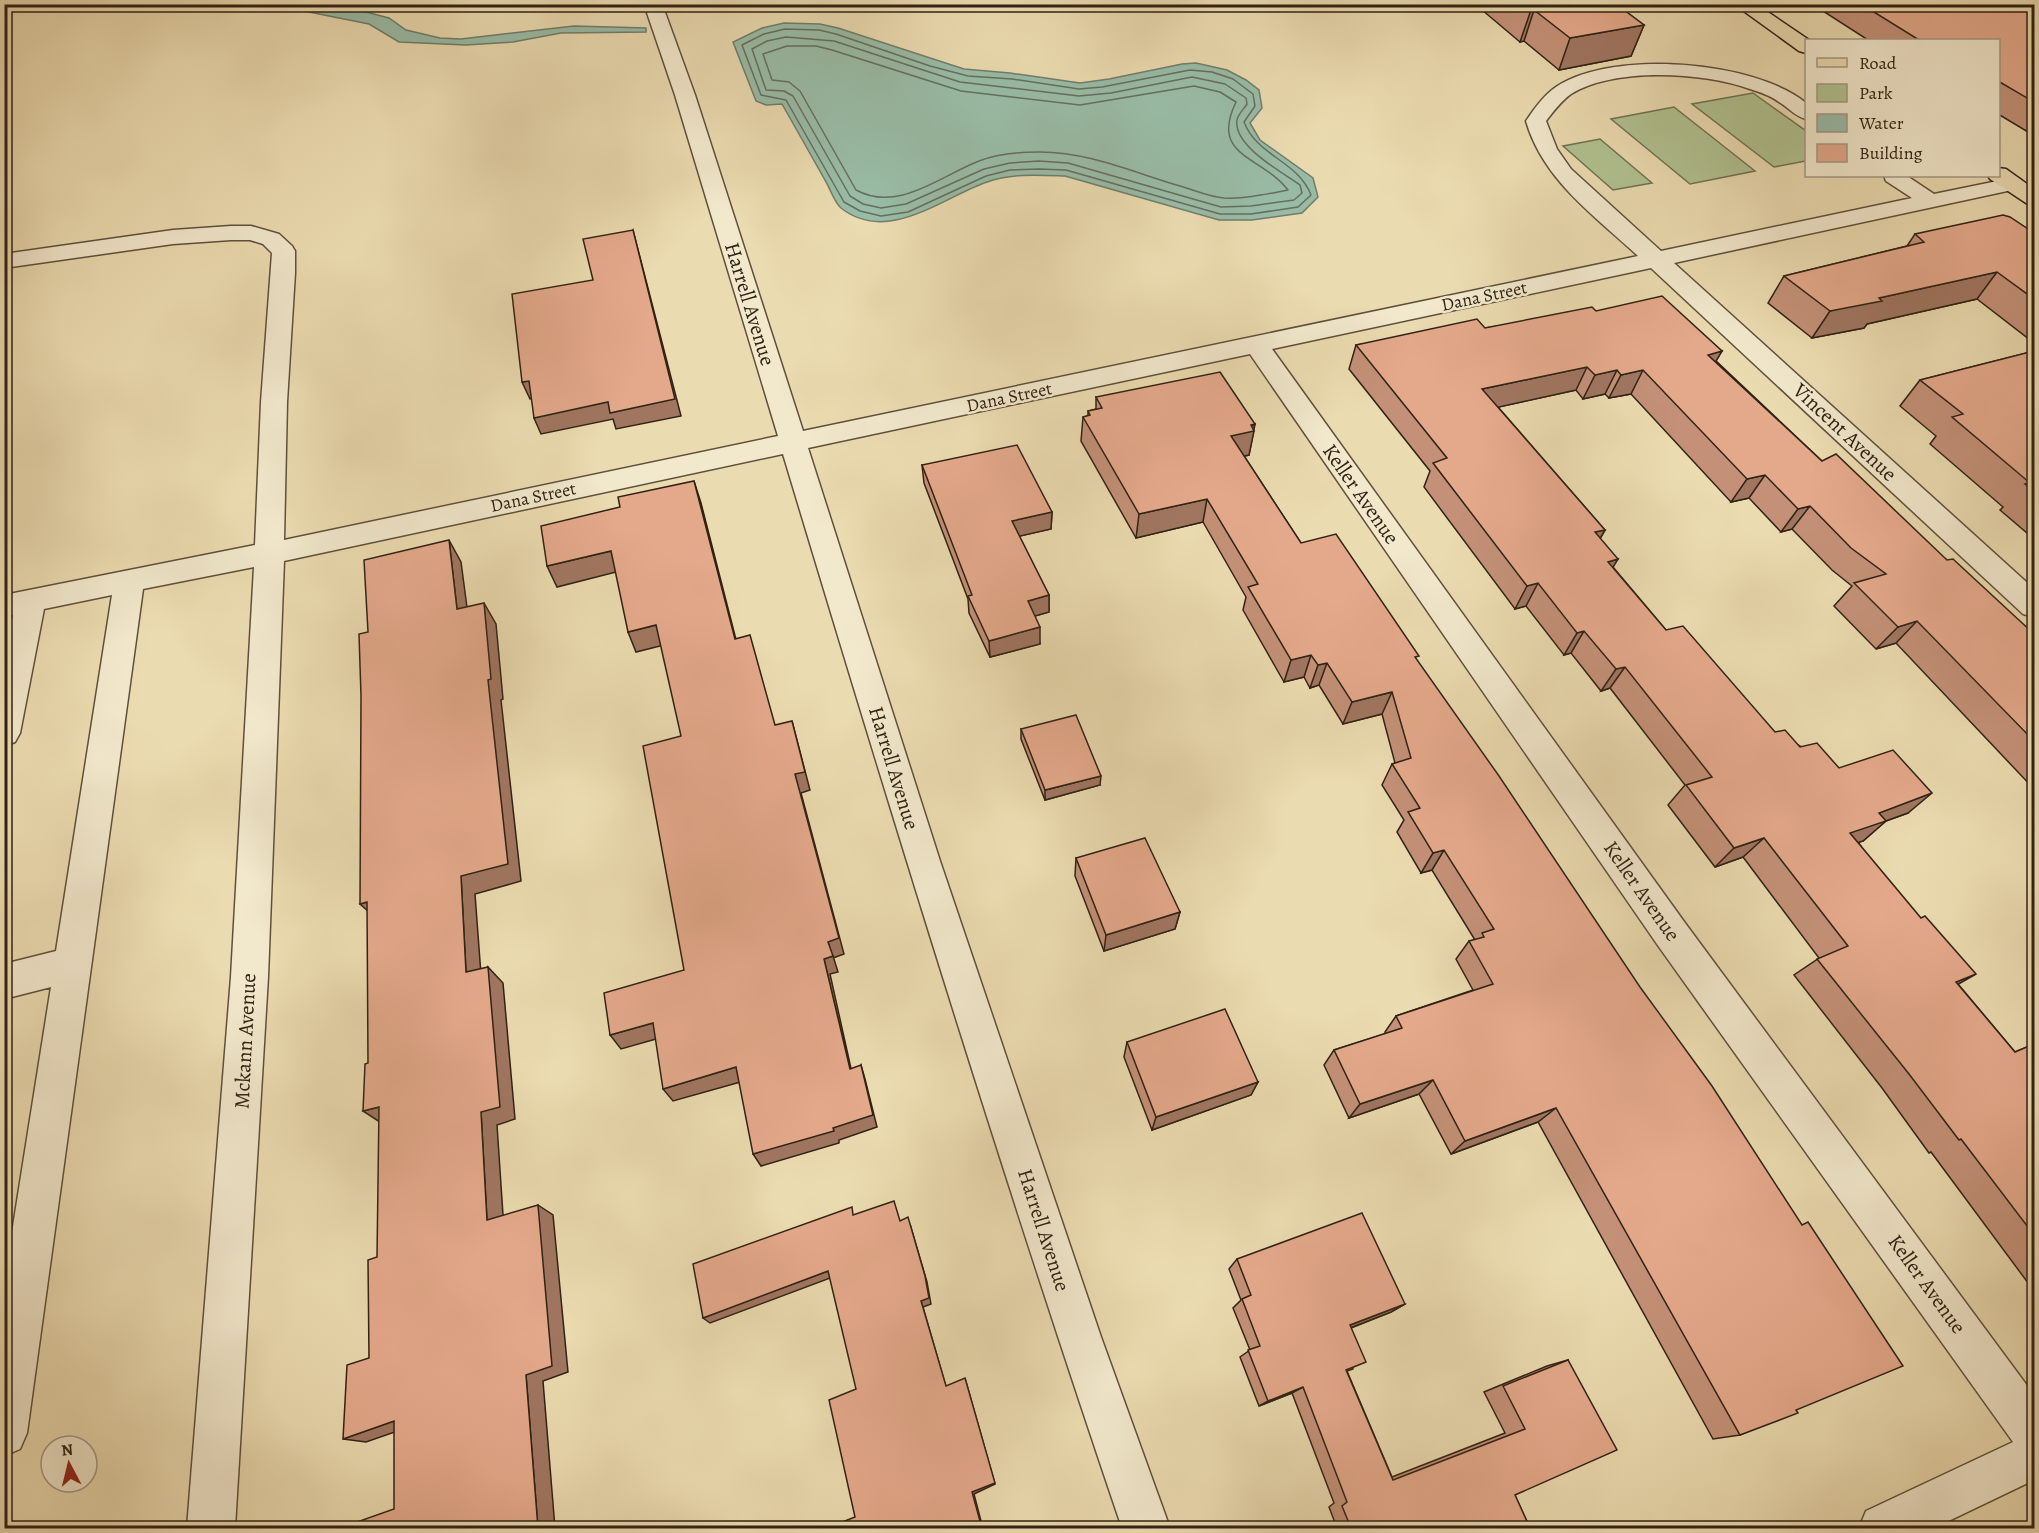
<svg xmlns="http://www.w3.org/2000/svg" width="2039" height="1533" font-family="Alegreya,serif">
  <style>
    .green { fill: #b1c190; stroke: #707252; stroke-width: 1.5 }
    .water { fill: #99bca7; stroke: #6f7e6c; stroke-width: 1.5 }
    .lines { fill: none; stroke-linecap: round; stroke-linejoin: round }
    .shore { stroke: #646f5e; stroke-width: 1.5 }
    .minor-casing { stroke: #5f503b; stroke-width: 3 }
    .major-casing { stroke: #302214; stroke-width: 3 }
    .minor { fill: #f2e8cc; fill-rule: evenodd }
    .major { fill: #ebdbb0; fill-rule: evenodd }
    .wall { fill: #c49178; stroke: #302214; stroke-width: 1.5 }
    .shaded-wall { fill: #a07661; stroke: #302214; stroke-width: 1.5 }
    .building { fill: #e4a98b; stroke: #302214; stroke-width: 1.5 }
    .labels { text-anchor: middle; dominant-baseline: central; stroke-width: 5; stroke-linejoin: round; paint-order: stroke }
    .far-street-label { font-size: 18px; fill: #302214; stroke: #f2e8cc }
    .street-label { font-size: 21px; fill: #302214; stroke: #f2e8cc }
  </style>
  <rect width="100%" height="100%" fill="#ebdbb0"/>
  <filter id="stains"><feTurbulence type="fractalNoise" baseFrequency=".00333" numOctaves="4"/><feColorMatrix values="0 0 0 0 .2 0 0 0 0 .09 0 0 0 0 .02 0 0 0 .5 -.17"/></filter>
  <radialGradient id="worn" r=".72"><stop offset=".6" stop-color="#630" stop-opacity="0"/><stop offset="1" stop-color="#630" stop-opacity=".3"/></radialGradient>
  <g class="green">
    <path d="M1753 93 1806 131V161L1774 167 1692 104Z"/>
    <path d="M1674 107 1755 171 1690 184 1611 119Z"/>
    <path d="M1600 139 1652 183 1613 190 1563 146Z"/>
  </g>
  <g class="water">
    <path d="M274 5H325L366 12 389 18 406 30 440 38 461 39 574 26 646 28V32L561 33 513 42 466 45 399 42 369 24Z"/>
    <path d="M784 23 820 24 838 28 964 69 1010 73 1080 83 1109 79 1182 64 1196 63 1227 70 1246 80 1259 90 1262 108 1250 123 1260 140 1313 178 1318 197 1302 213 1252 220H1219L1065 176C1039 175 1012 173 987 182 943 197 888 245 841 208 834 202 830 188 825 180 811 155 796 129 782 104L766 105 756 101 733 42 762 28Z"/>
  </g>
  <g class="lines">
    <g class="shore">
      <path d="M785 29 819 30 836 34 930 66 968 76 1012 79 1079 89 1102 87 1190 70 1212 72 1233 79 1253 94 1255 106 1244 122C1257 156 1298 161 1311 195L1298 207 1251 214H1220L1066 170 1039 169 1010 170 986 176 908 212 881 216 860 211 844 202 786 100 761 95 742 45 764 34Z"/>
      <path d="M786 37 834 41 960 82 1079 96 1111 93 1192 77 1225 84 1246 98 1247 104C1244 109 1238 114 1237 120 1233 146 1282 172 1300 185L1302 193 1294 200 1251 206 1221 207 1068 163 1039 161 1010 163 984 169 906 204 881 208 863 204 850 196 793 96 784 91 766 90 752 49 767 41Z"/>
      <path d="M787 46H816L832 50 961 91 1080 105 1194 86 1220 92 1236 102C1209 157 1262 156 1288 190 1267 194 1246 199 1224 198 1210 197 1194 190 1180 186 1135 173 1086 151 1038 152 1019 152 997 154 979 161 940 176 898 213 856 190L800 91 789 82 772 80 763 54Z"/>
    </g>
    <g class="minor-casing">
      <path id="minor" d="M644 4H662L695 95 803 431 1638 256C1595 216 1543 180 1526 121 1534 109 1544 95 1556 87 1613 49 1755 61 1806 103V119C1795 116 1789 108 1779 102 1771 96 1760 92 1750 89 1703 72 1615 67 1571 94 1561 101 1553 112 1546 121L1557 149 1571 169 1661 251 1912 198 1886 181 1884 176H1907L1934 194 2012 178 2020 179 2023 184 2020 189 2012 190 1674 263 2034 589V617L2023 614 1651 268 1272 349 1685 923 2034 1395V1480L1934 1528H1859L1866 1511 2013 1442 1659 947 1250 354 808 448 940 861 1101 1337 1170 1528H1122C1001 1172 891 813 783 454L284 561 268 977 235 1528H187L231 977 254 567 143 589 27 1433 20 1449 4 1456V1283L51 987 4 999V964L56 951 112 595 44 609 20 733 15 742 4 746V655L13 615 4 617V595L255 545 261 402 272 253 263 244 250 240H231L173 244 4 268V254L173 230 231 226H251L279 234 292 246 295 251V273L287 402 284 540 778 436 675 95Z"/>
    </g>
    <g class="major-casing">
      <g id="major">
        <path d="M1734 4H1756L1809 40H1806V53L1799 51Z"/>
        <path d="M1998 168 2006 169 2034 189V204L2026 203 1990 179 1988 176H1998Z"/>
      </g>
    </g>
    <use href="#minor" class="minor"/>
    <use href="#major" class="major"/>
  </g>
  <g class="wall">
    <path d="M1475 4H1622L1617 5 1644 25 1631 56 1559 70 1524 41 1520 42Z"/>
    <path d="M1812 4H2034V135H2033L1998 114V40H1868Z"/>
    <path d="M2034 233V343L1977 299 1867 324 1864 328 1812 338 1768 303 1784 276 1907 246 1915 234Z"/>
    <path d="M1596 311 1716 361 1822 461 1947 560 2034 634V789L1896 643 1876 649 1834 606 1852 586 1832 570 1792 529 1781 532 1749 498 1731 502 1631 394 1609 398 1605 394 1583 399 1576 390 1498 407 1605 530 1600 539 1613 567 1666 630 1775 732 1839 768 1908 813 1886 821 1863 841 1858 842 1958 984 2015 1052 2034 1044V1291L1931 1152 1929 1153 1882 1088 1794 975 1819 958 1743 857 1715 867 1668 805 1685 785 1610 688 1601 691 1571 653 1564 655 1526 606 1515 609 1424 487 1430 471 1349 369 1356 345 1485 328Z"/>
    <path d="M2034 351V539L2000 510 2003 507 1930 444 1936 436 1900 406 1920 380Z"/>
    <path d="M1096 397 1255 424 1249 455 1244 456 1301 543 1417 661 1796 1410 1740 1435 1713 1439 1538 1122 1451 1154 1419 1094 1349 1118 1324 1065 1334 1050 1385 1034V1032L1396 1016 1473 990 1456 959 1469 941 1475 940 1432 870 1421 873 1397 832 1404 820 1382 785 1392 764 1395 763 1382 714 1343 724 1319 685 1310 688 1304 677 1284 682 1243 610 1246 597 1203 522 1136 538 1081 441 1083 417 1088 416V411L1096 409Z"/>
    <path d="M922 465 1052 512 1051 529 1019 536 1049 595V612L1035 616 1040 644 990 657 969 613 968 599 924 483Z"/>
    <path d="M1021 729 1100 785 1045 800 1021 739Z"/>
    <path d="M1076 858 1180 912 1175 929 1104 951 1075 876Z"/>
    <path d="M1127 1042 1258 1082 1251 1095 1152 1130 1124 1057Z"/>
    <path d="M1237 1259 1405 1304 1391 1312 1351 1328 1353 1369 1347 1371 1392 1477 1505 1433 1484 1392 1547 1366 1568 1360 1515 1495 1530 1528H1337L1329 1507 1334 1503 1292 1393 1259 1406 1240 1357 1250 1350 1233 1308 1241 1300 1229 1269Z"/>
  </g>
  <g class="shaded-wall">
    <path d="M1531 10H1534L1524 41 1520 42Z"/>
    <path d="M1644 25 1631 56 1559 70 1570 38Z"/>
    <path d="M633 230 681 416 616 429 613 419 541 434 534 418Z"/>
    <path d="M1997 272 1977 299 1867 324 1864 328 1812 338 1830 311 1879 298Z"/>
    <path d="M1722 351 1708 375V355Z"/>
    <path d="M1587 367 1576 390 1472 413 1482 389Z"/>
    <path d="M1617 370 1605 394 1583 399 1595 375Z"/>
    <path d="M1643 370 1631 394 1609 398 1621 375Z"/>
    <path d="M529 381 536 398 530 399 522 382Z"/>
    <path d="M1255 424 1253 431H1254L1249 455 1226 460 1231 436Z"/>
    <path d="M1765 475 1749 498 1731 502 1747 479Z"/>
    <path d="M694 481 701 503 741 659 735 639Z"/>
    <path d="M1207 499 1203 522 1136 538 1139 514Z"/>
    <path d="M1810 506 1792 529 1781 532 1798 509Z"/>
    <path d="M1052 512 1051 529 1012 538V521Z"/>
    <path d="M1605 530 1592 552 1595 532Z"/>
    <path d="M449 540 461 562 470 630 457 609Z"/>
    <path d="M611 551 620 571 557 587 547 566Z"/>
    <path d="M1618 559 1604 582 1608 562Z"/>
    <path d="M1538 583 1526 606 1515 609 1527 586Z"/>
    <path d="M1049 595V612L1028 618V601Z"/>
    <path d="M484 603 496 624 503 699 501 700 521 881 475 894 482 988 466 972 461 876 488 680Z"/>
    <path d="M1917 621 1896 643 1876 649 1898 627Z"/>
    <path d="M656 625 664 645 636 652 628 632Z"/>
    <path d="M1040 627V644L990 657 989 641Z"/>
    <path d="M1584 631 1571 653 1564 655 1577 633Z"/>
    <path d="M1311 655 1304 677 1284 682 1291 660Z"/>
    <path d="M1327 663 1319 685 1310 688 1318 665Z"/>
    <path d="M1625 667 1610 688 1601 691 1616 669Z"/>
    <path d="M1392 692 1382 714 1343 724 1352 702Z"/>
    <path d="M792 721 810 790 801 793 844 954 833 958 828 942 795 774Z"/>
    <path d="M1101 776 1100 785 1045 800V790Z"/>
    <path d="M1932 793 1908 813 1880 823 1886 821 1863 841 1827 852 1850 833 1879 813Z"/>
    <path d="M1764 838 1743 857 1715 867 1734 848Z"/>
    <path d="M1444 850 1432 870 1421 873 1433 853Z"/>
    <path d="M367 902 378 920 360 904Z"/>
    <path d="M1180 912 1175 929 1104 951 1106 935Z"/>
    <path d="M833 956 838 972 830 974 854 1082 850 1069 824 959Z"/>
    <path d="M488 967 503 983 515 1119 497 1125 504 1230 487 1220 481 1112Z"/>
    <path d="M1976 974 1948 990 1956 982Z"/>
    <path d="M653 1023 663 1037 621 1049 610 1035Z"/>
    <path d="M861 1065 865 1079 877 1127 839 1140V1143L761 1166 753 1154 833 1128Z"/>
    <path d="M736 1067 744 1081 673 1101 663 1089Z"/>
    <path d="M1433 1080 1419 1094 1349 1118 1360 1104Z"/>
    <path d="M1258 1082 1251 1095 1152 1130 1156 1117Z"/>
    <path d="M379 1107 383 1124 363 1111Z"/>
    <path d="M1556 1108 1538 1122 1451 1154 1465 1141Z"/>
    <path d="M538 1205 553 1215 568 1372 543 1381 555 1528H538L526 1375Z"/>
    <path d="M910 1224 927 1282 931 1304 923 1307 947 1390 921 1301Z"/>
    <path d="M828 1271 833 1277 710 1323 703 1318Z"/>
    <path d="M1405 1304 1391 1312 1337 1333 1350 1325Z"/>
    <path d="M965 1378 995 1484 974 1494 981 1521 962 1528Z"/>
    <path d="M1303 1387 1292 1393 1259 1406 1268 1401Z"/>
    <path d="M394 1421 415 1425 366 1442 343 1439Z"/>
  </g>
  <g class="building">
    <path d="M1523 4H1616L1644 25 1570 38 1534 10H1531Z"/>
    <path d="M1861 4H2034V102L1998 81V40H1919Z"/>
    <path d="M2003 215 2010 217 2034 233V299L1997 272 1879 298 1882 301 1830 311 1784 276 1924 242 1915 234Z"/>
    <path d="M633 230 675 399 610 413 608 402 534 418 529 381 522 382 512 294 593 280 583 239Z"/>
    <path d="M1662 296 1722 351 1708 355 1822 461 1836 454 1947 560 1953 559 2034 634V741L1917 621 1898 627 1854 583 1886 574 1851 548 1810 506 1798 509 1765 475 1747 479 1643 370 1621 375 1617 370 1595 375 1587 367 1482 389 1605 530 1595 532 1618 559 1608 562 1666 630 1683 626 1775 732 1785 730 1800 747 1817 743 1839 768 1893 750 1932 793 1879 813 1886 821 1850 833 1921 918 1925 916 1976 974 1956 982 2015 1052 2034 1044V1235L1961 1139 1959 1140 1909 1074 1817 959 1848 946 1764 838 1734 848 1686 785 1712 777 1625 667 1616 669 1584 631 1577 633 1538 583 1527 586 1433 463 1447 458 1356 345 1477 319 1485 328 1592 307 1596 311Z"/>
    <path d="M2034 351V492L2025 484 2030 483 1952 417 1963 414 1920 380Z"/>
    <path d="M1220 372 1255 424 1251 425 1254 431 1231 436 1301 543 1336 534 1419 656 1415 657 1499 776 1640 987 1712 1086 1802 1225 1808 1222 1903 1366 1796 1410 1798 1413 1740 1435 1556 1108 1465 1141 1433 1080 1360 1104 1334 1050 1402 1028 1396 1016 1493 984 1469 941 1484 937 1482 933 1494 929 1444 850 1433 853 1408 812 1420 808 1392 764 1411 758 1392 692 1352 702 1327 663 1318 665 1311 655 1291 660 1248 587 1258 584 1207 499 1139 514 1083 417 1090 415 1088 411 1102 408 1096 397Z"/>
    <path d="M1017 445 1052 512 1012 521 1049 595 1028 601 1040 627 989 641 968 596 972 595 922 465Z"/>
    <path d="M694 481 735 639 750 635 775 725 792 721 805 772 795 774 839 938 828 942 833 956 824 959 850 1069 861 1065 873 1115 833 1128 834 1131 753 1154 736 1067 663 1089 653 1023 610 1035 604 993 684 970 643 746 681 736 656 625 628 632 611 551 547 566 541 526 620 507 618 497Z"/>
    <path d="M449 540 457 609 484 603 491 679 488 680 508 864 461 876 466 972 488 967 500 1107 481 1112 487 1220 538 1205 552 1366 526 1375 538 1528H343V1527L394 1509V1421L343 1439 347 1365 369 1358 368 1260 377 1257 379 1107 363 1111 365 1064 368 1063 367 902 360 904 361 696 359 634 368 632 364 560Z"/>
    <path d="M1076 715 1101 776 1045 790 1021 729Z"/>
    <path d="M1145 838 1180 912 1106 935 1076 858Z"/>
    <path d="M1225 1009 1258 1082 1156 1117 1127 1042Z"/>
    <path d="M894 1201 900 1221 908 1217 925 1276 929 1298 921 1301 946 1386 965 1378 995 1483 972 1492 980 1521 962 1528H827L855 1517 829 1400 856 1389 828 1271 703 1318 693 1264 852 1207 853 1215Z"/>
    <path d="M1362 1213 1405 1304 1350 1325 1366 1362 1346 1370 1393 1480 1525 1429 1503 1386 1568 1360 1617 1450 1515 1495 1530 1528H1351L1342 1506 1347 1502 1303 1387 1268 1401 1248 1350 1260 1346 1242 1299 1251 1295 1237 1259Z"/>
  </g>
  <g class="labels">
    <g class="far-street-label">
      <text transform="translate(1484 296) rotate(-12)">Dana Street</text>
      <text transform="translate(1009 397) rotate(-12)">Dana Street</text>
      <text transform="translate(533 497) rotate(-12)">Dana Street</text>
    </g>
    <g class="street-label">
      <text transform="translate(750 304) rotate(73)">Harrell Avenue</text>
      <text transform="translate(1845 432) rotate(43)">Vincent Avenue</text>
      <text transform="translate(1361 494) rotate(55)">Keller Avenue</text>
      <text transform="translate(894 768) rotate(73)">Harrell Avenue</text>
      <text transform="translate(1642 891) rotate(55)">Keller Avenue</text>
      <text transform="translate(245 1041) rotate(-87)">Mckann Avenue</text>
      <text transform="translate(1044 1230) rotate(72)">Harrell Avenue</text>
      <text transform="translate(1927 1284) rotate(54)">Keller Avenue</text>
    </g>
  </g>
  <rect width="2039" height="1533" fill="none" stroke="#ebdbb0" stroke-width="24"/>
  <rect x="6" y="6" width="2027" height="1521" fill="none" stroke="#302214" stroke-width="3"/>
  <rect x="12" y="12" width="2015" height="1509" fill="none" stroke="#302214" stroke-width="1.5"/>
  <rect x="1805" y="39" width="195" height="138" fill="#f2e8cc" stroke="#a49982" stroke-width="1.5"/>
  <rect x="1817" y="58" width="30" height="9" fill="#ebdbb0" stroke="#a49982" stroke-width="1.5"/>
  <text x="1859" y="69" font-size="18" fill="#302214">Road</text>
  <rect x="1817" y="84" width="30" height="18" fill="#b1c190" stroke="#a49982" stroke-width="1.5"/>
  <text x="1859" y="99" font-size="18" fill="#302214">Park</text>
  <rect x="1817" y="114" width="30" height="18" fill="#99bca7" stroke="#a49982" stroke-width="1.5"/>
  <text x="1859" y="129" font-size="18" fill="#302214">Water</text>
  <rect x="1817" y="144" width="30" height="18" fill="#e4a98b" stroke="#a49982" stroke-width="1.5"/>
  <text x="1859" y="159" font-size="18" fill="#302214">Building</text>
  <g transform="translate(69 1464) rotate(353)"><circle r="28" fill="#f2e8cc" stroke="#a49982" stroke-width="1.5"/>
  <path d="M0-4.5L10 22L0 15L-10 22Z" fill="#8f2418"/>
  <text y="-9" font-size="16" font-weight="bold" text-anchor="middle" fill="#302214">N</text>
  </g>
  <rect width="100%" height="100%" filter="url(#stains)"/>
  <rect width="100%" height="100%" fill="url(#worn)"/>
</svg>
